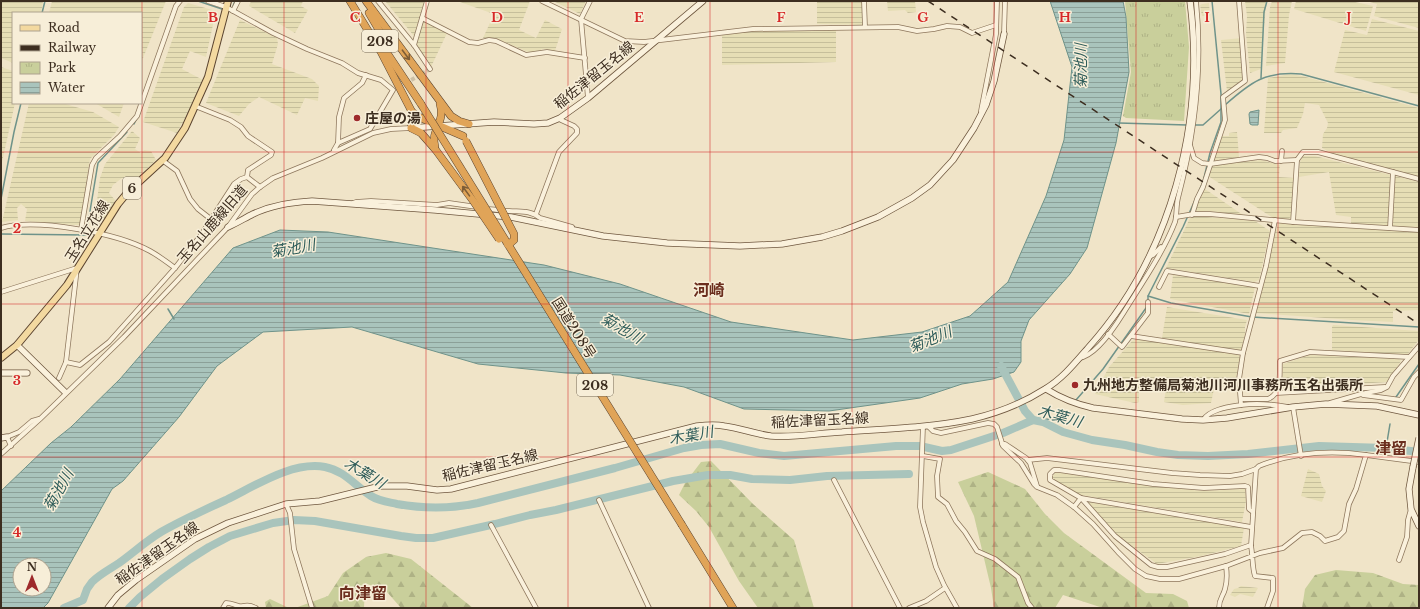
<svg xmlns="http://www.w3.org/2000/svg" width="1420" height="609" font-family="'Libre Baskerville','Noto Sans JP',serif">
  <style>
    .farmland { fill: url(#farmland-rules) }
    .forest { fill: url(#forest-firs) }
    .park { fill: url(#park-tufts) }
    .water { fill: url(#water-rules); stroke: #6f938a; fill-rule: evenodd }
    .lines { fill: none; stroke-linecap: round; stroke-linejoin: round }
    .stream { stroke: #6f938a; stroke-width: 1.5 }
    .river { stroke: #a9c4bc; stroke-width: 8 }
    .street-tunnel { stroke: #ccc0a6; stroke-width: 4; stroke-dasharray: 4 2; stroke-linecap: butt }
    .street-casing { stroke: #8d765c; stroke-width: 5.5 }
    .secondary-casing { stroke: #6f573f; stroke-width: 7 }
    .primary-casing { stroke: #5b4430; stroke-width: 8 }
    .highway-casing { stroke: #5b4430; stroke-width: 8 }
    .street { stroke: #faf1dc; stroke-width: 4 }
    .secondary { stroke: #faf1dc; stroke-width: 5.5 }
    .primary { stroke: #f3d9a0; stroke-width: 6 }
    .highway { stroke: #e0a458; stroke-width: 7 }
    .rail { stroke: #3d2e20; stroke-width: 1.5; stroke-dasharray: 7 7; stroke-linecap: butt }
    .secondary-bridge-casing { stroke: #6f573f; stroke-width: 7; stroke-linecap: butt }
    .highway-bridge-casing { stroke: #5b4430; stroke-width: 8; stroke-linecap: butt }
    .secondary-bridge { stroke: #faf1dc; stroke-width: 5.5 }
    .highway-bridge { stroke: #e0a458; stroke-width: 7 }
    .oneway { stroke: #7e5d36 }
    .grid { fill: none; stroke: #d62828; stroke-width: 1; stroke-opacity: 0.55 }
    .poi-dot { fill: #9e2a2b; stroke: #f7eed8; stroke-width: 1.5 }
    .labels { text-anchor: middle; dominant-baseline: central; stroke-width: 3; stroke-linejoin: round; paint-order: stroke }
    .shield { fill: #f7eed8; stroke: #756857; stroke-width: 1 }
    .shield-label { font-size: 13px; font-weight: bold; fill: #3d2e20 }
    .street-label { font-size: 14px; fill: #3d2e20; stroke: #f7eed8 }
    .poi-label { font-size: 14px; font-weight: bold; fill: #3d2e20; stroke: #f7eed8; text-anchor: start }
    .water-label { font-size: 15px; font-style: italic; fill: #2f5d5a; stroke: #f7eed8 }
    .quarter-label { font-size: 16px; font-weight: bold; fill: #6b2e1e; stroke: #f7eed8 }
    .grid-label { font-size: 13px; text-anchor: middle; font-weight: bold; fill: #d62828; stroke: #f7eed8; stroke-width: 3; stroke-linejoin: round; paint-order: stroke }
  </style>
  <defs>
    <pattern id="farmland-rules" width="6" height="5" patternUnits="userSpaceOnUse"><rect width="6" height="5" fill="#e6deb5"/><path d="M0 2.5h6" fill="none" stroke="#c6bf9b"/></pattern>
    <pattern id="forest-firs" width="22" height="20" patternUnits="userSpaceOnUse"><rect width="22" height="20" fill="#c9cf9b"/><path d="M5 1l3.5 6h-7zM16 11l3.5 6h-7z" fill="#aeb285"/></pattern>
    <pattern id="park-tufts" width="24" height="20" patternUnits="userSpaceOnUse"><rect width="24" height="20" fill="#c9cf9b"/><path d="M3 7l-1-3M5 7V3M7 7l1-3M15 17l-1-3M17 17v-4M19 17l1-3" fill="none" stroke="#aeb285"/></pattern>
    <pattern id="water-rules" width="6" height="5" patternUnits="userSpaceOnUse"><rect width="6" height="5" fill="#a9c4bc"/><path d="M0 2.5h6" fill="none" stroke="#8ba098"/></pattern>
  </defs>
  <rect width="100%" height="100%" fill="#f0e4c8"/>
  <g class="farmland">
    <path d="M1 1H43L41 13H13V63L1 58Z"/>
    <path d="M52 1H166L141 63V13H49Z"/>
    <path d="M251 1H303L301 6 308 10 295 33 249 6Z"/>
    <path d="M385 1H424L414 36Z"/>
    <path d="M457 1H530L519 30 536 38 545 20 562 29 555 51 543 49 536 52H528L495 38H483L494 14Z"/>
    <path d="M553 1H586L580 14Z"/>
    <path d="M817 1H863L864 25 817 24Z"/>
    <path d="M887 1H915L916 12 908 13 905 10 888 11Z"/>
    <path d="M1245 1H1266L1261 69 1250 73 1246 34 1247 16Z"/>
    <path d="M1272 1H1292L1289 15 1285 63 1266 66 1270 7Z"/>
    <path d="M1296 1H1351L1373 6 1366 31 1294 9Z"/>
    <path d="M1366 1H1419V28L1374 16 1377 4Z"/>
    <path d="M188 3 216 11 206 57 190 51 182 69 203 80 187 123H182L177 133 143 122 184 7Z"/>
    <path d="M1209 3 1210 16H1202L1200 5 1202 4Z"/>
    <path d="M422 18 448 31 430 69 414 45Z"/>
    <path d="M1372 19 1419 31V95L1334 72 1345 30 1367 35Z"/>
    <path d="M240 20 277 38 278 44 272 64 312 79 319 86 318 101 305 98 297 115 259 97 249 104 239 116 206 103Z"/>
    <path d="M836 27V62L722 65V32L753 29Z"/>
    <path d="M1242 38 1246 78 1227 91 1221 40Z"/>
    <path d="M1 67 13 71V103H15L1 167Z"/>
    <path d="M1290 74 1302 76 1419 108V177L1335 155 1322 148 1323 134 1327 128 1328 123 1319 105 1305 103 1303 114 1297 128 1283 130 1281 133H1264L1268 78Z"/>
    <path d="M29 103H62L93 112 119 127 114 135 90 159 80 225H74L25 221 27 209 21 204 17 208 18 220 2 222Z"/>
    <path d="M95 103H124L119 117Z"/>
    <path d="M132 131 140 138 135 149 141 153 144 150 151 151 156 160 130 185 122 178 113 185 109 193 115 200 106 221H101L100 224 94 223 100 178 105 164Z"/>
    <path d="M1237 132 1239 157 1213 161 1221 136H1229V133Z"/>
    <path d="M1303 156H1315L1419 182V228L1351 223V217L1336 215 1329 172 1299 177 1300 162Z"/>
    <path d="M1261 160 1280 165 1279 177 1294 178 1291 216 1289 219 1273 218 1208 176 1212 165Z"/>
    <path d="M1205 189 1243 215 1209 211 1195 212 1199 199Z"/>
    <path d="M1195 216 1255 221 1270 231 1259 280 1254 282 1166 268 1190 218Z"/>
    <path d="M1279 223 1419 232V310L1393 311V322L1352 320 1256 313 1274 234Z"/>
    <path d="M1173 275 1255 287 1249 314 1170 299Z"/>
    <path d="M1167 307 1247 320 1245 327V334L1241 351 1162 338Z"/>
    <path d="M1333 325 1419 331 1418 341 1407 355 1332 350V327Z"/>
    <path d="M1138 339 1237 354 1240 356 1235 385 1215 384 1211 403 1183 405 1164 402 1166 388 1139 382V402L1135 403 1095 394 1109 367 1132 341Z"/>
    <path d="M1310 355 1399 359 1401 361 1388 382 1282 389 1283 364Z"/>
    <path d="M1308 469 1319 474 1322 486 1326 491 1322 502 1301 496Z"/>
    <path d="M1055 473H1061L1152 486 1203 491 1245 489 1246 501 1242 522 1081 495 1056 482 1052 477Z"/>
    <path d="M1088 502 1244 528 1241 546 1201 556 1157 564 1117 535Z"/>
    <path d="M1241 586 1258 588 1253 597 1240 594 1235 597 1230 595 1234 589 1238 588Z"/>
  </g>
  <g class="forest">
    <path d="M711 461 753 504 794 540 814 608H758L739 581 709 527 696 511 679 495 685 483 701 462Z"/>
    <path d="M988 472 1025 489 1045 514 1064 533 1146 593 1173 594 1187 601 1189 608H1103L1063 595 1055 608H994L991 588 974 516 958 482Z"/>
    <path d="M386 553 411 559 473 608H401L387 592 365 583 364 608H295L328 596 343 573 366 557Z"/>
    <path d="M1336 570 1373 573 1403 584 1419 585V608H1302L1305 589 1315 575Z"/>
    <path d="M270 599 289 608H266L265 602Z"/>
  </g>
  <path class="park" d="M1125 1H1185L1189 47 1184 121 1126 118 1123 116 1131 72Z"/>
  <g class="water">
    <path d="M1050 1H1123L1126 17 1129 72 1116 143 1087 248 1070 274 1029 320 1021 341V362L1014 372 993 379 962 384 920 398 829 411 744 409 684 387 620 375 566 373 478 364 352 327 263 332 217 366 179 417 123 481 112 489 48 603 43 608H1V491L51 443 71 427 120 379 233 248 280 230 328 232 544 265 620 284 731 322 853 340 922 332 970 316 1008 282 1046 196 1064 140 1072 67ZM20 565H44V589H20Z"/>
    <path d="M1259 110 1258 125H1252L1250 124 1249 114 1250 112Z"/>
  </g>
  <g class="lines">
    <g class="stream">
      <path d="M198 1 222 9"/>
      <path d="M233 6 235 1"/>
      <path d="M42 13 45 1"/>
      <path d="M1261 78 1264 12 1267 1"/>
      <path d="M1225 105C1251 82 1265 71 1301 74L1419 106"/>
      <path d="M1119 123 1187 125"/>
      <path d="M134 124 137 118"/>
      <path d="M1195 125H1203L1221 109"/>
      <path d="M1 199 14 132 21 103"/>
      <path d="M1 234 85 235"/>
      <path d="M86 235 98 163 127 132"/>
      <path d="M1148 296 1171 303 1252 317 1419 327"/>
      <path d="M1148 300V296L1183 227 1203 182 1210 153 1221 122V94L1212 1"/>
      <path d="M168 309 174 319"/>
      <path d="M1396 397 1419 364"/>
      <path d="M1076 400 1103 369 1146 308"/>
      <path d="M1033 420 1051 419"/>
      <path d="M1386 448 1390 424"/>
    </g>
    <g class="river">
      <path d="M1001 366 1025 411 1033 420"/>
      <path d="M64 608 83 600 87 589 92 582C100 574 110 569 119 563 133 553 146 541 161 532 182 520 204 510 226 500 255 486 292 461 325 467 345 471 355 486 371 496 379 501 388 502 397 504 425 509 451 509 478 503L615 468 684 448 701 445 720 444 759 453 784 456 896 446H920L942 451 951 450 1003 433 1033 420 1043 422 1063 432 1092 440 1125 445 1157 452 1178 455 1208 456 1248 454 1319 446 1386 448 1419 452"/>
      <path d="M129 608 140 597 162 579 190 559 209 547 230 536 273 523 294 520 315 521 401 536 416 538H433L495 524 530 515 556 510 673 481 708 475H730L752 479 790 480 827 476 909 474"/>
    </g>
    <path class="street-tunnel" d="M406 83 430 69"/>
    <g class="street-casing">
      <g id="street">
        <path d="M208 1 226 7 273 33 307 49 342 63 358 73 381 80 393 90 370 129 338 143 334 150"/>
        <path d="M378 1 414 45 430 69"/>
        <path d="M542 1 625 41 644 42 753 29 898 27 917 31 934 29 947 26 960 27 972 33 996 25"/>
        <path d="M864 1 865 27"/>
        <path d="M233 11 238 1"/>
        <path d="M422 18 469 42 478 43 489 40 496 41 526 55 547 52 585 58"/>
        <path d="M1004 34 1005 1"/>
        <path d="M414 45 427 1"/>
        <path d="M588 98 581 19 590 1"/>
        <path d="M195 106 230 120 241 127 248 136 272 152 271 155 248 170 247 177"/>
        <path d="M981 111 996 34 997 1"/>
        <path d="M338 143 339 117 344 98 362 83 366 75"/>
        <path d="M1190 145 1194 158 1202 163 1210 164 1259 157 1267 158 1275 161 1297 160"/>
        <path d="M162 160 177 171 190 199 198 209 212 220"/>
        <path d="M1281 161 1282 151"/>
        <path d="M247 177 260 187"/>
        <path d="M353 203 356 202 371 201 437 205 449 203 477 207"/>
        <path d="M486 209C494 209 501 211 509 211 520 212 531 210 540 218L572 227"/>
        <path d="M536 214 559 152 577 133V129L574 126 561 120 560 118"/>
        <path d="M1192 215 1197 199 1203 187 1225 120 1223 97 1245 81 1239 1"/>
        <path d="M1176 217 1194 214H1210L1293 222 1419 230"/>
        <path d="M1293 222 1297 160 1303 152H1318L1419 179"/>
        <path d="M1 228C37 218 117 233 150 251 159 256 167 262 175 268"/>
        <path d="M1390 228 1393 172"/>
        <path d="M81 230 92 165 96 158 120 136 137 116 176 6 180 1"/>
        <path d="M1149 257 1153 255 1161 247"/>
        <path d="M1159 287 1167 271 1260 286"/>
        <path d="M1 292 77 268 66 362 59 378"/>
        <path d="M1108 334 1122 347 1148 313V302"/>
        <path d="M1131 336 1243 353"/>
        <path d="M1079 358C1096 356 1116 325 1124 312 1142 283 1163 253 1175 222 1177 215 1176 206 1178 198 1195 134 1203 68 1196 1"/>
        <path d="M66 362 80 365 109 342 175 268 201 235 234 184 241 179 247 177"/>
        <path d="M1276 393 1385 387"/>
        <path d="M1363 395 1401 400 1414 377 1419 372"/>
        <path d="M1241 399H1268C1283 393 1279 373 1280 361L1310 352 1409 357"/>
        <path d="M1330 403 1361 394 1381 390 1387 387 1393 376 1419 346"/>
        <path d="M1241 405C1257 403 1271 404 1288 407"/>
        <path d="M1293 407 1301 456"/>
        <path d="M1203 420C1210 409 1229 407 1241 405L1239 379 1243 353 1266 266 1275 220"/>
        <path d="M923 426 920 507 923 522 936 567 944 585 957 608"/>
        <path d="M928 426 933 431 941 433 988 423 994 424 997 427 1003 446 1021 463 1034 484 1037 487 1057 495 1074 507 1093 524 1118 552 1135 569 1146 576 1160 579H1179L1226 566 1260 553 1283 548 1302 533 1312 532 1320 536 1325 541 1338 537 1344 531 1349 504 1356 489 1366 455C1330 450 1292 453 1259 466L1256 469 1251 546C1253 556 1252 567 1255 576L1273 578V591L1267 608"/>
        <path d="M1002 444H1005L1026 458 1030 463 1037 486"/>
        <path d="M11 446 7 437 19 432 32 421 39 419"/>
        <path d="M1 454 40 419 124 337 228 227 252 194 260 187 273 178 322 158 373 133 391 129 411 128"/>
        <path d="M1366 455 1419 462"/>
        <path d="M923 456 940 459 937 476 938 497 947 504 956 521 965 532 977 551 995 559 1018 577 1028 603 1032 608"/>
        <path d="M1028 460 1047 458 1172 473 1200 475 1230 476 1242 474 1256 469"/>
        <path d="M834 480 900 608"/>
        <path d="M599 500 649 608"/>
        <path d="M286 504 290 513 294 549 312 608"/>
        <path d="M1074 507 1081 498 1251 527"/>
        <path d="M491 525 536 608"/>
        <path d="M1251 545 1225 554 1167 567H1158L1151 565 1115 536 1081 498 1050 480V474L1054 470H1059L1153 484 1204 488 1245 486 1248 487 1249 509 1253 512"/>
        <path d="M1399 560 1407 537 1408 520 1411 509"/>
        <path d="M223 608 226 603C232 603 234 605 239 606 247 607 246 603 256 608"/>
        <path d="M909 608 926 601 945 588"/>
        <path d="M1219 608C1219 598 1223 597 1225 589 1227 582 1227 573 1226 566"/>
      </g>
    </g>
    <g class="secondary-casing">
      <g id="secondary">
        <path d="M411 128 494 122 534 124 548 123 560 118 588 98 703 1"/>
        <path d="M228 227C237 223 245 218 253 214 272 205 292 202 312 201L435 210 511 217 603 236 667 243 740 246 782 244 822 237 842 231 878 217 912 198 930 185 953 160 974 128 986 105 994 81 1004 34"/>
        <path d="M17 345 65 392"/>
        <path d="M1 373H27"/>
        <path d="M1046 389C1062 399 1075 404 1093 408L1182 419 1203 420 1227 418 1293 407 1326 404 1377 406 1419 415"/>
        <path d="M1 438 7 437"/>
        <path d="M1413 467 1409 489 1411 509 1419 526"/>
        <path d="M108 608 118 595 136 580 195 539 228 523 286 504 320 501 381 486H407L437 490 451 489 697 426C706 425 715 424 724 426 740 428 755 434 771 436 794 438 819 433 842 432 885 429 929 428 972 419 998 413 1023 403 1045 389 1062 379 1075 363 1088 348 1171 256 1206 123 1190 1"/>
      </g>
    </g>
    <g class="primary-casing">
      <path id="primary" d="M1 358 17 345 67 285 118 204 128 192 165 158 185 128 208 77 228 1"/>
    </g>
    <g class="highway-casing">
      <g id="highway">
        <path d="M350 1 381 52 412 112 413 120 411 128 421 133 435 149"/>
        <path d="M366 1 451 116 459 121 469 124"/>
        <path d="M369 13 389 47"/>
        <path d="M381 44 421 104"/>
        <path d="M412 112 419 117 463 136"/>
        <path d="M435 147C430 130 446 122 440 104"/>
        <path d="M682 525 733 608"/>
      </g>
    </g>
    <use href="#street" class="street"/>
    <use href="#secondary" class="secondary"/>
    <use href="#primary" class="primary"/>
    <use href="#highway" class="highway"/>
    <path class="rail" d="M928 1 1419 324"/>
    <g class="secondary-bridge-casing">
      <path id="secondary-bridge" d="M1413 467 1419 438"/>
    </g>
    <g class="highway-bridge-casing">
      <g id="highway-bridge">
        <path d="M421 104 682 525"/>
        <path d="M466 141 514 234V240L508 245"/>
        <path d="M435 149 474 202 499 239"/>
      </g>
    </g>
    <use href="#secondary-bridge" class="secondary-bridge"/>
    <use href="#highway-bridge" class="highway-bridge"/>
  </g>
  <defs><path id="oneway-shaft" d="M-6 0H5M1.5-3L5.5 0L1.5 3" fill="none" stroke-width="1.6" stroke-linecap="round" stroke-linejoin="round"/></defs>
  <g class="oneway">
    <use href="#oneway-shaft" transform="translate(406 55) rotate(53)"/>
    <use href="#oneway-shaft" transform="translate(466 191) rotate(-126)"/>
  </g>
  <path class="grid" d="M142 1V608M284 1V608M426 1V608M568 1V608M710 1V608M852 1V608M994 1V608M1136 1V608M1278 1V608M1 152H1419M1 304H1419M1 457H1419"/>
  <g class="poi-dot">
    <circle cx="357" cy="118" r="4"/>
    <circle cx="1075" cy="385" r="4"/>
  </g>
  <g class="labels">
    <g class="shield">
      <rect x="362" y="30" width="36" height="22" rx="3"/>
      <rect x="123" y="177" width="18" height="22" rx="3"/>
      <rect x="577" y="374" width="36" height="22" rx="3"/>
    </g>
    <g class="shield-label">
      <text x="380" y="41">208</text>
      <text x="132" y="188">6</text>
      <text x="595" y="385">208</text>
    </g>
    <g class="street-label">
      <text transform="translate(594 75) rotate(-39)">稲佐津留玉名線</text>
      <text transform="translate(212 224) rotate(-49)">玉名山鹿線旧道</text>
      <text transform="translate(87 231) rotate(-58)">玉名立花線</text>
      <text transform="translate(574 328) rotate(58)">国道208号</text>
      <text transform="translate(820 420) rotate(-3)">稲佐津留玉名線</text>
      <text transform="translate(490 465) rotate(-13)">稲佐津留玉名線</text>
      <text transform="translate(157 553) rotate(-35)">稲佐津留玉名線</text>
    </g>
    <g class="poi-label">
      <text x="365" y="118">庄屋の湯</text>
      <text x="1083" y="385">九州地方整備局菊池川河川事務所玉名出張所</text>
    </g>
    <g class="water-label">
      <text transform="translate(1080 66) rotate(-90)">菊池川</text>
      <text transform="translate(293 248) rotate(-10)">菊池川</text>
      <text transform="translate(622 328) rotate(30)">菊池川</text>
      <text transform="translate(930 339) rotate(-22)">菊池川</text>
      <text transform="translate(1060 416) rotate(16)">木葉川</text>
      <text transform="translate(691 435) rotate(-10)">木葉川</text>
      <text transform="translate(365 473) rotate(31)">木葉川</text>
      <text transform="translate(58 490) rotate(-61)">菊池川</text>
    </g>
    <g class="quarter-label">
      <text x="709" y="290">河崎</text>
      <text x="1391" y="448">津留</text>
      <text x="363" y="593">向津留</text>
    </g>
  </g>
  <g class="grid-label">
    <text x="213" y="22">B</text>
    <text x="355" y="22">C</text>
    <text x="497" y="22">D</text>
    <text x="639" y="22">E</text>
    <text x="781" y="22">F</text>
    <text x="923" y="22">G</text>
    <text x="1065" y="22">H</text>
    <text x="1207" y="22">I</text>
    <text x="1349" y="22">J</text>
    <text x="17" y="233">2</text>
    <text x="17" y="385">3</text>
    <text x="17" y="537">4</text>
  </g>
  <rect width="1420" height="609" fill="none" stroke="#3d2e20" stroke-width="4"/>
  <rect x="12" y="12" width="130" height="92" fill="#f7eed8" stroke="#ada18e"/>
  <rect x="20" y="25" width="20" height="6" fill="#f3d9a0" stroke="#ada18e"/>
  <text x="48" y="32" font-size="12" fill="#3d2e20">Road</text>
  <rect x="20" y="45" width="20" height="6" fill="#3d2e20" stroke="#ada18e"/>
  <text x="48" y="52" font-size="12" fill="#3d2e20">Railway</text>
  <rect x="20" y="62" width="20" height="12" fill="url(#park-tufts)" stroke="#ada18e"/>
  <text x="48" y="72" font-size="12" fill="#3d2e20">Park</text>
  <rect x="20" y="82" width="20" height="12" fill="url(#water-rules)" stroke="#ada18e"/>
  <text x="48" y="92" font-size="12" fill="#3d2e20">Water</text>
  <g transform="translate(32 577)"><circle r="19" fill="#f7eed8" stroke="#ada18e"/>
  <path d="M0-3L7 15L0 10L-7 15Z" fill="#9e2a2b"/>
  <text y="-6" font-size="11" font-weight="bold" text-anchor="middle" fill="#3d2e20">N</text>
  </g>
</svg>
